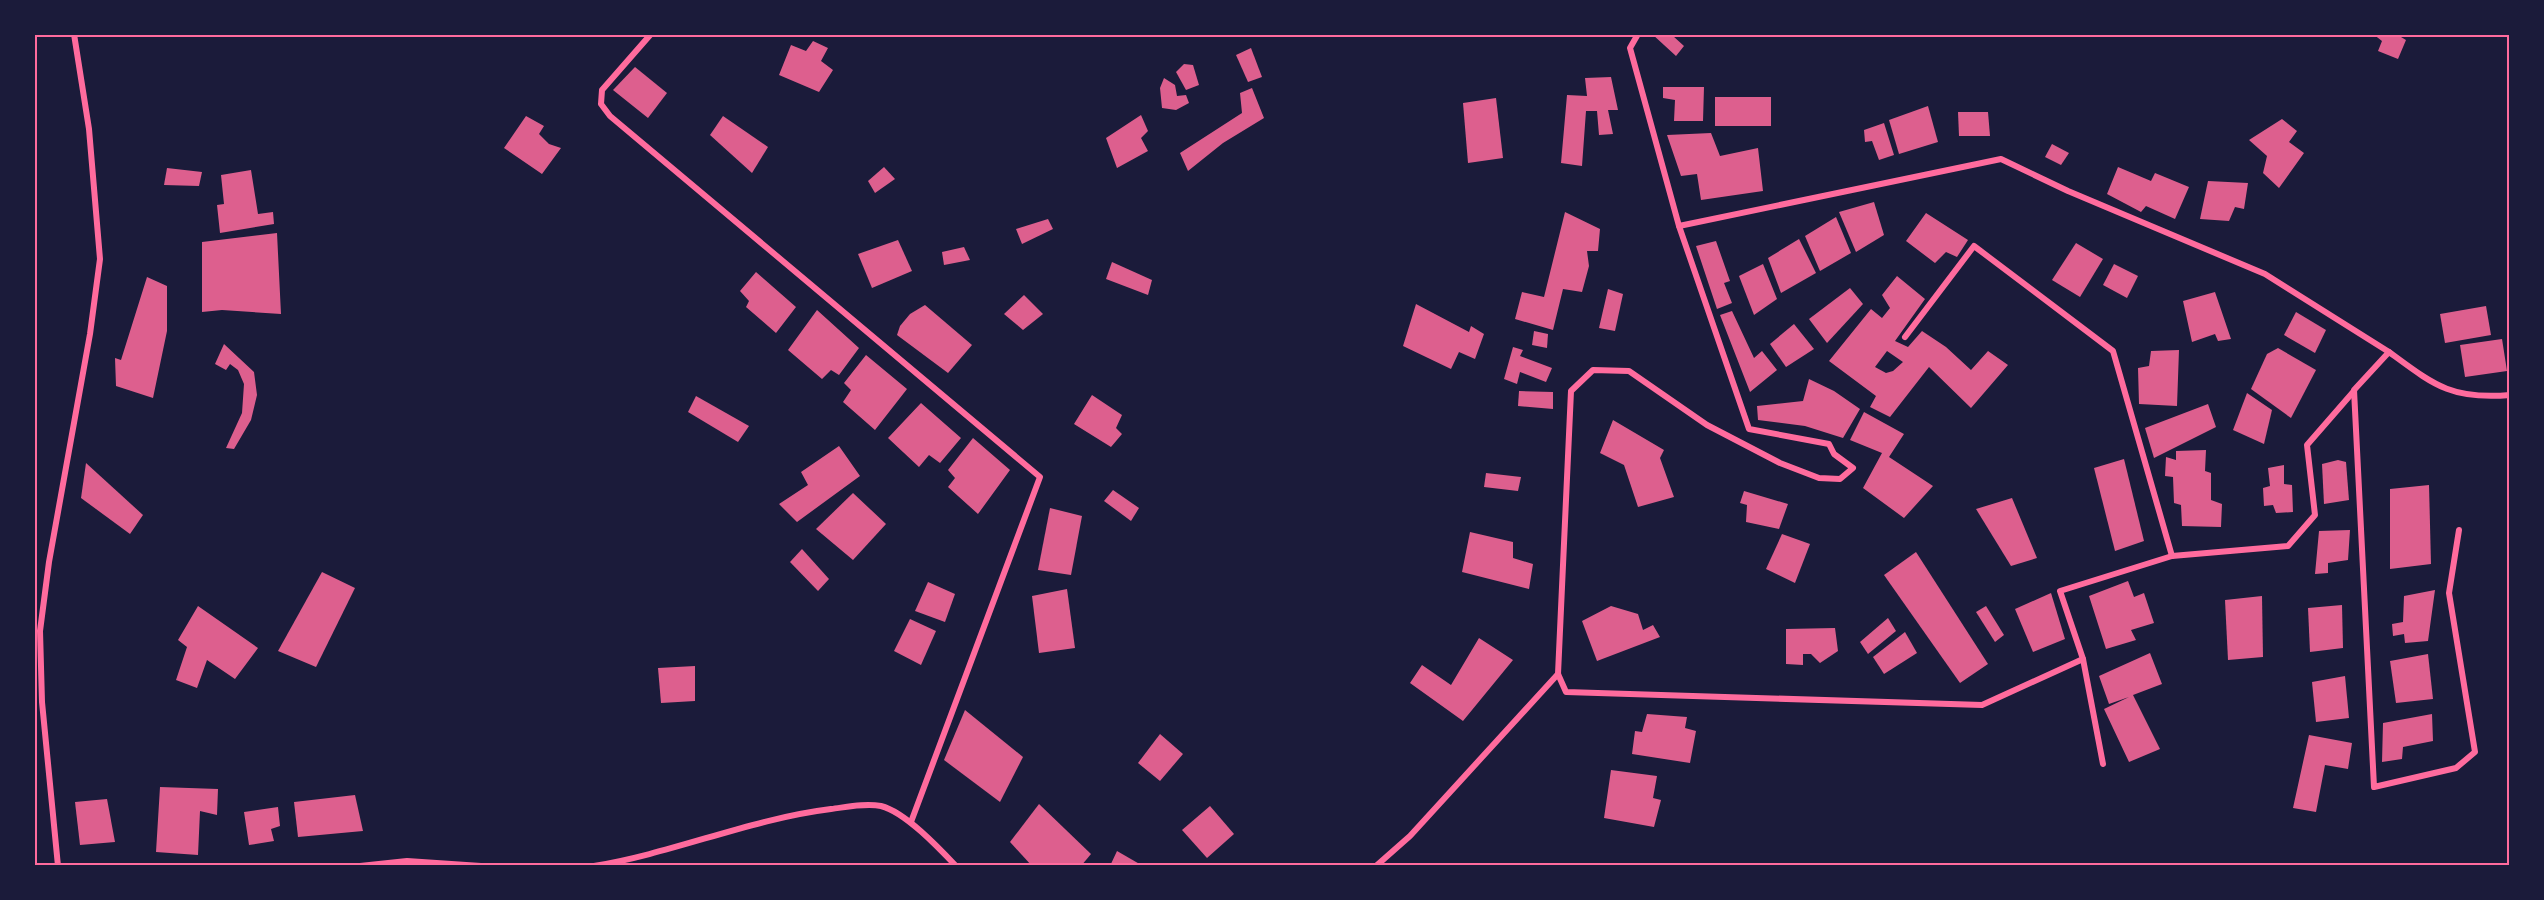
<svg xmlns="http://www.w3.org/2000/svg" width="2544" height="900" font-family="'Golos Text',sans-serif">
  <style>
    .building { fill: #dd5f8e; fill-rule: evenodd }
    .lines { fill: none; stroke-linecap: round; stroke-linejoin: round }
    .minor { stroke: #ff6b9d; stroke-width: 6 }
    .neatline { fill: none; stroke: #ff6b9d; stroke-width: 2 }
  </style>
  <rect width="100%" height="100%" fill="#1b1b3a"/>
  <g class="building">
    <path d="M1652 34H1675L1673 36 1684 46 1676 56Z"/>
    <path d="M2373 34H2396L2406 40 2398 59 2378 51 2382 41Z"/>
    <path d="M813 41 828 48 821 61 833 70 819 92 779 75 791 45 806 51Z"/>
    <path d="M1251 48 1262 77 1248 82 1236 55Z"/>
    <path d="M1184 64 1193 65 1199 85 1186 90 1176 72Z"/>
    <path d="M635 67 667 93 648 118 613 90Z"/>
    <path d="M1611 77 1618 110H1608L1613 134 1599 135 1597 111H1586L1582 166 1561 163 1567 95 1587 96 1585 78Z"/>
    <path d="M1164 78 1175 85 1177 96 1186 95 1189 103 1176 110 1162 108 1160 88Z"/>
    <path d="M1663 87H1704L1703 121H1674L1675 100 1663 98Z"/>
    <path d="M1252 88 1264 118 1223 143 1188 171 1180 153 1242 113 1240 93Z"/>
    <rect x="1715" y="97" width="56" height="29"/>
    <path d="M1496 98 1503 158 1468 163 1463 103Z"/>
    <path d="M1928 106 1938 142 1899 154 1889 120Z"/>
    <path d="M1958 112H1988L1990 136H1959Z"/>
    <path d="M1141 115 1148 131 1141 138 1148 151 1117 168 1106 138Z"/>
    <path d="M526 116 544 126 539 134 549 144 561 148 542 174 504 148Z"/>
    <path d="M723 116 768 147 752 173 710 135Z"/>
    <path d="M2282 119 2297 131 2289 142 2304 153 2279 188 2263 173 2267 156 2249 140Z"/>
    <path d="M1884 123 1894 155 1879 160 1872 141 1865 142 1864 130Z"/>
    <path d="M1711 133 1720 156 1758 148 1763 191 1701 200 1697 174 1681 176 1667 135Z"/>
    <path d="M2052 144 2069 153 2061 165 2045 157Z"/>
    <path d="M884 167 895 179 875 193 868 181Z"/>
    <path d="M2118 167 2151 181 2155 173 2189 187 2175 219 2146 206 2141 212 2107 194Z"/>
    <path d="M167 168 202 172 199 186 164 185Z"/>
    <path d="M251 170 258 214 273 212 274 224 220 233 217 205 224 204 221 175Z"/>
    <path d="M2208 181 2248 183 2244 209 2235 207 2229 221 2200 219Z"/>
    <path d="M1874 202 1884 235 1856 252 1839 212Z"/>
    <path d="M1565 212 1600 229 1598 251H1587L1589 266 1582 292 1563 289 1553 330 1515 319 1522 292 1544 297Z"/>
    <path d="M1926 213 1968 240 1957 257 1946 252 1935 263 1906 241Z"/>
    <path d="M1836 217 1851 253 1820 271 1805 236Z"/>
    <path d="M1048 219 1053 229 1022 244 1016 229Z"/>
    <path d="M277 233 281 314 222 310 202 312V242Z"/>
    <path d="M1799 239 1816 273 1781 293 1768 258Z"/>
    <path d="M898 240 912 271 872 288 858 254Z"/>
    <path d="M1716 241 1730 281 1724 283 1732 303 1717 309 1696 246Z"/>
    <path d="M2076 243 2103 259 2080 297 2052 280Z"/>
    <path d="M964 247 970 260 944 265 942 252Z"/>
    <path d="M1112 262 1152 280 1148 295 1106 279Z"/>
    <path d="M1763 264 1777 299 1754 315 1739 276Z"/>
    <path d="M2114 264 2138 276 2127 298 2103 285Z"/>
    <path d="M756 272 796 307 776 333 746 307 749 301 740 291Z"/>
    <path d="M1897 276 1925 299 1895 341 1908 347 1922 331 1946 347 1971 370 1988 351 2008 365 1971 408 1929 367 1890 417 1870 407 1876 396 1829 361 1871 309 1882 318 1890 308 1882 295ZM1887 351 1903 362 1893 371 1886 373 1875 367Z"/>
    <path d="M147 277 167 286V331L153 398 116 386 115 358 121 360Z"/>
    <path d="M1850 288 1863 304 1827 343 1809 319Z"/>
    <path d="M1608 289 1623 294 1615 331 1599 328Z"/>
    <path d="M2215 292 2231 339 2218 341 2215 334 2192 342 2183 301Z"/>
    <path d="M1024 295 1043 314 1023 330 1004 314Z"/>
    <path d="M1416 304 1469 332 1471 326 1484 334 1475 359 1459 352 1451 369 1403 346Z"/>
    <path d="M925 305 972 345 948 373 897 335 900 326 910 314Z"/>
    <path d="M2486 306 2491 335 2445 343 2440 314Z"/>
    <path d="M817 310 859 348 839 375 831 370 822 379 788 350Z"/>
    <path d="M1732 311 1754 358 1762 351 1777 370 1750 392 1720 315Z"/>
    <path d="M2296 312 2326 330 2315 353 2284 335Z"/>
    <path d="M1794 324 1814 349 1786 367 1770 344Z"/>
    <path d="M1534 331 1548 334 1547 348 1532 345Z"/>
    <path d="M2502 339 2507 371 2465 377 2460 345Z"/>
    <path d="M224 344 254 372 257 395 251 420 234 449 226 448 242 413 244 384 238 370 230 364 226 370 215 364Z"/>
    <path d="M1513 347 1523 350 1520 356 1552 368 1546 382 1520 372 1517 384 1504 379Z"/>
    <path d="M2278 348 2316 370 2291 418 2251 389 2267 354Z"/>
    <path d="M2179 350 2177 406 2139 404 2138 368 2149 366 2151 351Z"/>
    <path d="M866 355 907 389 875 430 843 402 851 390 844 383Z"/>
    <path d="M1809 379 1834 391 1860 409 1843 438 1805 426 1758 420 1757 406 1803 401Z"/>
    <path d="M1519 391 1553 392V409L1518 406Z"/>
    <path d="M2247 393 2272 410 2264 444 2233 430Z"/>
    <path d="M1092 395 1122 415 1116 428 1122 434 1111 447 1074 424Z"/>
    <path d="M696 396 749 426 738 442 688 412Z"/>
    <path d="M921 403 961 438 940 463 929 455 919 467 888 438Z"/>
    <path d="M2208 404 2216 427 2154 458 2145 428Z"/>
    <path d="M1864 412 1904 434 1889 457 1933 486 1904 518 1863 488 1882 453 1850 440Z"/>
    <path d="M1613 420 1664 450 1660 458 1674 497 1638 507 1624 465 1600 453Z"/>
    <path d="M973 438 1010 470 978 514 948 487 955 478 948 470Z"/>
    <path d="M839 446 860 476 797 522 779 504 808 485 801 472Z"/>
    <path d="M2206 450 2205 471 2211 473V500L2222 504 2221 527 2182 526 2181 505 2174 503 2173 477 2165 476 2166 457 2176 460V451Z"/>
    <path d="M2124 459 2144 541 2115 551 2094 468Z"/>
    <path d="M2338 460 2346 462 2349 500 2324 504 2322 464Z"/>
    <path d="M86 463 143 515 130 534 81 498Z"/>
    <path d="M2284 465V484L2292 485 2293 512 2276 513 2273 505 2264 506 2263 488 2270 486 2268 468Z"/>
    <path d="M1486 473 1521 477 1518 491 1484 487Z"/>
    <path d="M2429 485 2431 564 2390 569V489Z"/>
    <path d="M1113 490 1139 508 1131 521 1104 501Z"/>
    <path d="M1744 491 1788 504 1779 529 1746 522 1747 505 1740 503Z"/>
    <path d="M853 493 886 524 853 560 816 529Z"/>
    <path d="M2012 498 2037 558 2011 566 1976 509Z"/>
    <path d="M1050 508 1082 516 1071 575 1038 570Z"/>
    <path d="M2350 530 2348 560 2328 563V573L2315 574 2319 531Z"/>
    <path d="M1470 532 1513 542V558L1533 564 1529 589 1462 572Z"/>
    <path d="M1782 534 1810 544 1795 583 1766 569Z"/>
    <path d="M802 549 829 579 818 591 790 562Z"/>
    <path d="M1916 552 1988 664 1960 683 1884 575Z"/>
    <path d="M322 572 355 588 316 667 278 651Z"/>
    <path d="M2128 581 2134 597 2144 593 2154 623 2131 630 2136 640 2106 649 2089 596Z"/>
    <path d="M928 582 955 594 945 622 915 611Z"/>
    <path d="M1067 589 1075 648 1039 653 1032 596Z"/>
    <path d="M2435 590 2428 641 2405 643 2404 634 2393 636 2392 624 2403 622 2404 596Z"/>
    <path d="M2051 593 2065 639 2033 652 2015 609Z"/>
    <path d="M2262 596 2263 657 2228 660 2225 600Z"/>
    <path d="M2342 605 2343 648 2310 652 2308 608Z"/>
    <path d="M198 606 258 648 235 679 207 660 197 688 176 680 187 647 178 640Z"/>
    <path d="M1611 606 1638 614 1643 630 1653 625 1660 637 1597 661 1582 621Z"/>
    <path d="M1986 606 2004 635 1995 642 1976 612Z"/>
    <path d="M1888 618 1896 631 1868 654 1860 642Z"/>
    <path d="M910 619 936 631 921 665 894 651Z"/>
    <path d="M1835 628 1838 651 1820 663 1811 654H1803V665L1786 664V629Z"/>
    <path d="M1905 632 1917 653 1884 674 1873 657Z"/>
    <path d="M1479 638 1513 660 1463 721 1410 683 1422 665 1451 685Z"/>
    <path d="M2150 653 2162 684 2133 695 2160 749 2129 762 2104 709 2129 697 2109 704 2099 676Z"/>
    <path d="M2428 654 2433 699 2396 703 2390 661Z"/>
    <path d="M695 666V701L661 703 658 668Z"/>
    <path d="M2345 676 2349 718 2316 722 2312 682Z"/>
    <path d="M965 710 1023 757 1000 802 944 760Z"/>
    <path d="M1647 714 1687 717 1685 728 1696 731 1690 763 1632 754 1635 731 1642 732Z"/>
    <path d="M2432 714 2433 741 2403 747 2402 759 2382 762 2383 723Z"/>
    <path d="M1160 734 1183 754 1160 781 1138 763Z"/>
    <path d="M2309 735 2352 743 2348 769 2325 765 2316 812 2293 808Z"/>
    <path d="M1611 770 1657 776 1653 798 1661 800 1654 827 1604 818Z"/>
    <path d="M160 787 218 789 217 815 200 811 198 855 156 852Z"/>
    <path d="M355 795 363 831 298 837 294 802Z"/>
    <path d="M107 799 115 842 80 845 75 802Z"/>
    <path d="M1039 804 1091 854 1081 866H1032L1010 842Z"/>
    <path d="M1210 806 1234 834 1207 858 1182 830Z"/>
    <path d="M278 807 280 826 271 829 274 841 249 845 244 812Z"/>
    <path d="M1117 851 1143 866H1110Z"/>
  </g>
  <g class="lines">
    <g class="minor">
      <path d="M651 34 602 90 601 104 610 116 1040 477 911 822"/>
      <path d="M1638 34 1630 48 1679 226 1749 429 1829 444 1834 454 1853 468 1840 479 1819 478 1780 463 1707 425 1629 371 1593 370 1571 391 1558 674 1566 692 1982 705 2083 659"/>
      <path d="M1679 226 2001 159 2068 191 2265 274 2389 352 2354 390 2374 787 2456 768 2475 752 2449 593 2459 530"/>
      <path d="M1905 337 1974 246 2113 351 2172 556"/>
      <path d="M2389 352C2434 385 2451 400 2510 395"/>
      <path d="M2103 764 2083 659 2060 591 2172 556 2288 546 2315 515 2307 445 2354 391"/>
      <path d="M58 866 42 702 40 631 49 562 90 334 100 259 89 129 74 34"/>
      <path d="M360 866 407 861 481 866"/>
      <path d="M594 866C674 853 750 819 831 809 847 807 865 803 881 806 905 812 939 848 956 866"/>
      <path d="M1376 866 1410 836 1558 674"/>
    </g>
  </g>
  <rect width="2544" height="900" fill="none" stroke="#1b1b3a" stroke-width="72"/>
  <rect x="36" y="36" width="2472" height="828" class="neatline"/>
</svg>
